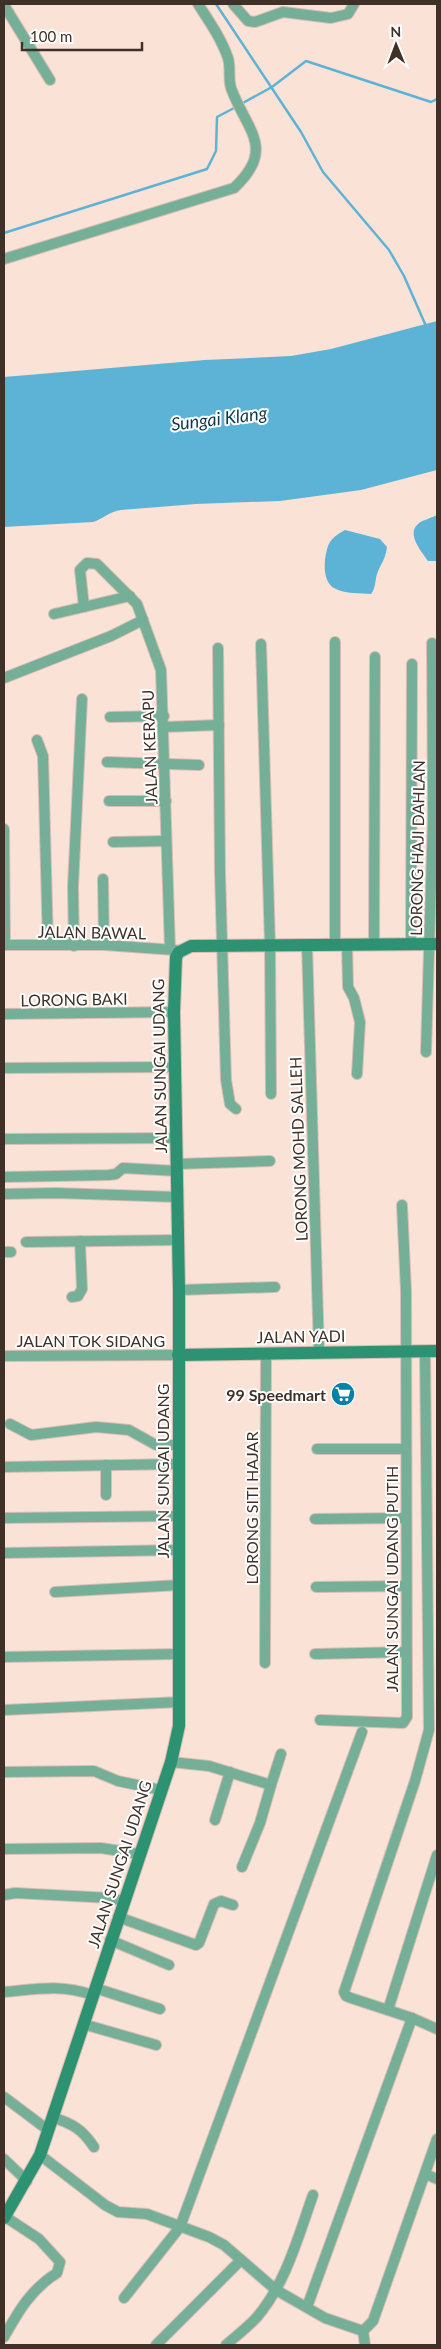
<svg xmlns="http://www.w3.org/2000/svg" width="441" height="2349" font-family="Lato,sans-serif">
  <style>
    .water { fill: #5db3d6 }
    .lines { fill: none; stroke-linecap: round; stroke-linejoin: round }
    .stream { stroke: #5db3d6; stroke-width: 2.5 }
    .street-casing { stroke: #d5beb4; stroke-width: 12 }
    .secondary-casing { stroke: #d5beb4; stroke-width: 14 }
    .street { stroke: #75af97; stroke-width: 10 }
    .secondary { stroke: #2c9271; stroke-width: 12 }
    .labels { text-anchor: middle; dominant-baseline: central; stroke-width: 4; stroke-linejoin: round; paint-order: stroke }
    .street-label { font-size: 16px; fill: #3f3028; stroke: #fff }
    .poi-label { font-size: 16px; font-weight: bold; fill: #3f3028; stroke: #fff; text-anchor: end }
    .water-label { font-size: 18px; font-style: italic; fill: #103847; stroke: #fff }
  </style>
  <rect width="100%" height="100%" fill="#fbe2d7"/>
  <g class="water">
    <path d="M437 321V470L361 490 280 501 196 504 121 510C110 511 103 519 93 522L4 527V377L205 360 291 356 331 349Z"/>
    <path d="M437 515V561H428C422 552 406 534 418 524 422 520 432 518 437 515Z"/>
    <path d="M345 530 380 539 387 547C385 561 381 563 377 574 375 581 376 587 371 594 361 593 345 594 336 589 321 583 324 558 328 546 331 538 338 534 345 530Z"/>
  </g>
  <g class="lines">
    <g class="stream">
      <path d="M216 4 301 132 323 172 389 250 404 276 426 326"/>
      <path d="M241 104 272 87 306 61 431 102 437 99"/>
      <path d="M4 233 207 169 216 151 217 117 236 107"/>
    </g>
    <g class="street-casing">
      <g id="street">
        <path d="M233 4 248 21 255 22 283 12 331 18 348 14 354 4"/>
        <path d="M4 5 50 80"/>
        <path d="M4 259 234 188C277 148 246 130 231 88 228 79 231 68 228 58 221 38 209 21 198 4"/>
        <path d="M84 607 80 570 87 563 97 564 137 604 161 670 170 949"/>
        <path d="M54 614 130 596"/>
        <path d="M335 642V945"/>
        <path d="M261 644 270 945 271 1094"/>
        <path d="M218 648 220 873 226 1080 230 1104 236 1109"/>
        <path d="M4 678 111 636 143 620"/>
        <path d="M110 717 164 716"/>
        <path d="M164 727 219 725"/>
        <path d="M37 740 43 756 48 945"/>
        <path d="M107 762 199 765"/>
        <path d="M109 801H166"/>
        <path d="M4 829 5 945"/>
        <path d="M113 842 166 841"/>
        <path d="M103 879 104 945"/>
        <path d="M411 944 412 664"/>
        <path d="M4 945H104L175 950"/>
        <path d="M307 945 319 1352"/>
        <path d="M347 945 348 987 354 998 360 1022 357 1074"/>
        <path d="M374 945 375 657"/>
        <path d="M74 946 73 887 82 699"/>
        <path d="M4 1014 174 1012"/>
        <path d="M426 1052 433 817 432 643"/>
        <path d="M4 1068 175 1067"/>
        <path d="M4 1139 176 1138"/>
        <path d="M177 1164 270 1161"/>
        <path d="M4 1177 109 1175 116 1174 123 1168 177 1171"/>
        <path d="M4 1194 56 1193 177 1197"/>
        <path d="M26 1242 178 1240"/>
        <path d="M4 1252H11"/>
        <path d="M179 1290 275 1287"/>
        <path d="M72 1297 78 1296 82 1289 80 1241"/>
        <path d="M425 1351 429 1730 415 1781 344 1992 346 1996 351 1998 412 2018 437 2029"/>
        <path d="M4 1356 178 1355"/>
        <path d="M10 1424 31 1435 96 1427 129 1430 156 1445H178"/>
        <path d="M317 1449H405"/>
        <path d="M4 1467 178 1464"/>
        <path d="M106 1495V1465"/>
        <path d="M4 1518 179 1516"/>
        <path d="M315 1519 405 1518"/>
        <path d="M4 1553 179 1550"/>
        <path d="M316 1587 406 1586"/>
        <path d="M55 1592 180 1585"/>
        <path d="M315 1654 406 1652"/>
        <path d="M4 1657 180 1654"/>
        <path d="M265 1663 266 1353"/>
        <path d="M4 1710 180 1702"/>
        <path d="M320 1720 403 1723 407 1717 406 1291 402 1205"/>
        <path d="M171 1762 209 1766 271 1785 260 1823 242 1867"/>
        <path d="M4 1772 94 1771 118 1781 161 1790"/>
        <path d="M271 1785 281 1754"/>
        <path d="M215 1820 230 1772"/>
        <path d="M4 1849 101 1848 139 1854"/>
        <path d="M4 1895 15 1893 111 1898 123 1901"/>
        <path d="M118 1917 196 1945 199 1943 214 1904 221 1901 233 1905"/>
        <path d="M110 1940 169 1965"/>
        <path d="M95 1988 160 2009"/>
        <path d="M4 1992C38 1989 59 1984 93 1995"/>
        <path d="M388 2010 437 1855"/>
        <path d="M83 2024 156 2045"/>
        <path d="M4 2097 48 2130"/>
        <path d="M52 2117C73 2124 82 2129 94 2147"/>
        <path d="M40 2155 105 2205 118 2212 147 2214 209 2237 224 2245 276 2290 325 2318 363 2331"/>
        <path d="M4 2159 27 2181"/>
        <path d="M425 2174 437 2179"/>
        <path d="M4 2216 39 2239 60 2262 57 2273C31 2289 18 2312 4 2337"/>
        <path d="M124 2298 180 2227 362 1732"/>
        <path d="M307 2307 412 2018"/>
        <path d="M363 2331 373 2321 437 2139"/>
        <path d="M363 2331 365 2345"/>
        <path d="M156 2345 241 2260"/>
        <path d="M226 2345C236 2336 248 2327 257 2317 286 2283 298 2237 313 2195"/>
      </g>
    </g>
    <g class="secondary-casing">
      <g id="secondary">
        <path d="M178 1355 437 1351"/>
        <path d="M4 2218 40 2155 171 1762 179 1726V1290L174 1012 176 957 179 952 191 946 437 944"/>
      </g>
    </g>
    <use href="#street" class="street"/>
    <use href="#secondary" class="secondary"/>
  </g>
  <defs>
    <g id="supermarket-disc" transform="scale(1.25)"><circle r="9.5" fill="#0381a6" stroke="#fff"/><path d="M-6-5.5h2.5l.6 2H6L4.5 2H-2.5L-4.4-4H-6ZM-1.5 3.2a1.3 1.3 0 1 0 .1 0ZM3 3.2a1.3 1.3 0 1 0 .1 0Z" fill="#fff"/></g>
  </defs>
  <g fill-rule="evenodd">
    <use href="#supermarket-disc" x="343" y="1394"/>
  </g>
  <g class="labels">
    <g class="street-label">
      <text transform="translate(149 747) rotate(-92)">JALAN KERAPU</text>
      <text transform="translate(417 848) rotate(-89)">LORONG HAJI DAHLAN</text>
      <text transform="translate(92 932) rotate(1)">JALAN BAWAL</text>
      <text transform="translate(74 999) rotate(-1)">LORONG BAKI</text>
      <text transform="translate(159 1066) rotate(-91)">JALAN SUNGAI UDANG</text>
      <text transform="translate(298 1149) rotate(-92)">LORONG MOHD SALLEH</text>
      <text transform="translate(301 1336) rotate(-1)">JALAN YADI</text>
      <text x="91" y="1340">JALAN TOK SIDANG</text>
      <text transform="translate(162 1471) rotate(-90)">JALAN SUNGAI UDANG</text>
      <text transform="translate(251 1508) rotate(-90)">LORONG SITI HAJAR</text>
      <text transform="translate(391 1579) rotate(-90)">JALAN SUNGAI UDANG PUTIH</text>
      <text transform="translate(119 1864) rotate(-72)">JALAN SUNGAI UDANG</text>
    </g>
    <g class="poi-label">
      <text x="326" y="1394">99 Speedmart</text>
    </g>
    <g class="water-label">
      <text transform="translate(219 418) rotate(-7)">Sungai Klang</text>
    </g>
  </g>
  <rect width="441" height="2349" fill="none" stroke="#3f3028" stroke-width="10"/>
  <g transform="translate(396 45) rotate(359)" stroke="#ffffff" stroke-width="4" paint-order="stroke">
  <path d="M0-4L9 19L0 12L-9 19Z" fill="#3f3028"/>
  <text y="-8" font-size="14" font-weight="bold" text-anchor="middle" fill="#3f3028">N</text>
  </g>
  <path d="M22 42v8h120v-8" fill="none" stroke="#3f3028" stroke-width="2.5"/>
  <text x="30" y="42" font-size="15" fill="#3f3028" stroke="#ffffff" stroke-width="4" paint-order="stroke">100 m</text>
</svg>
